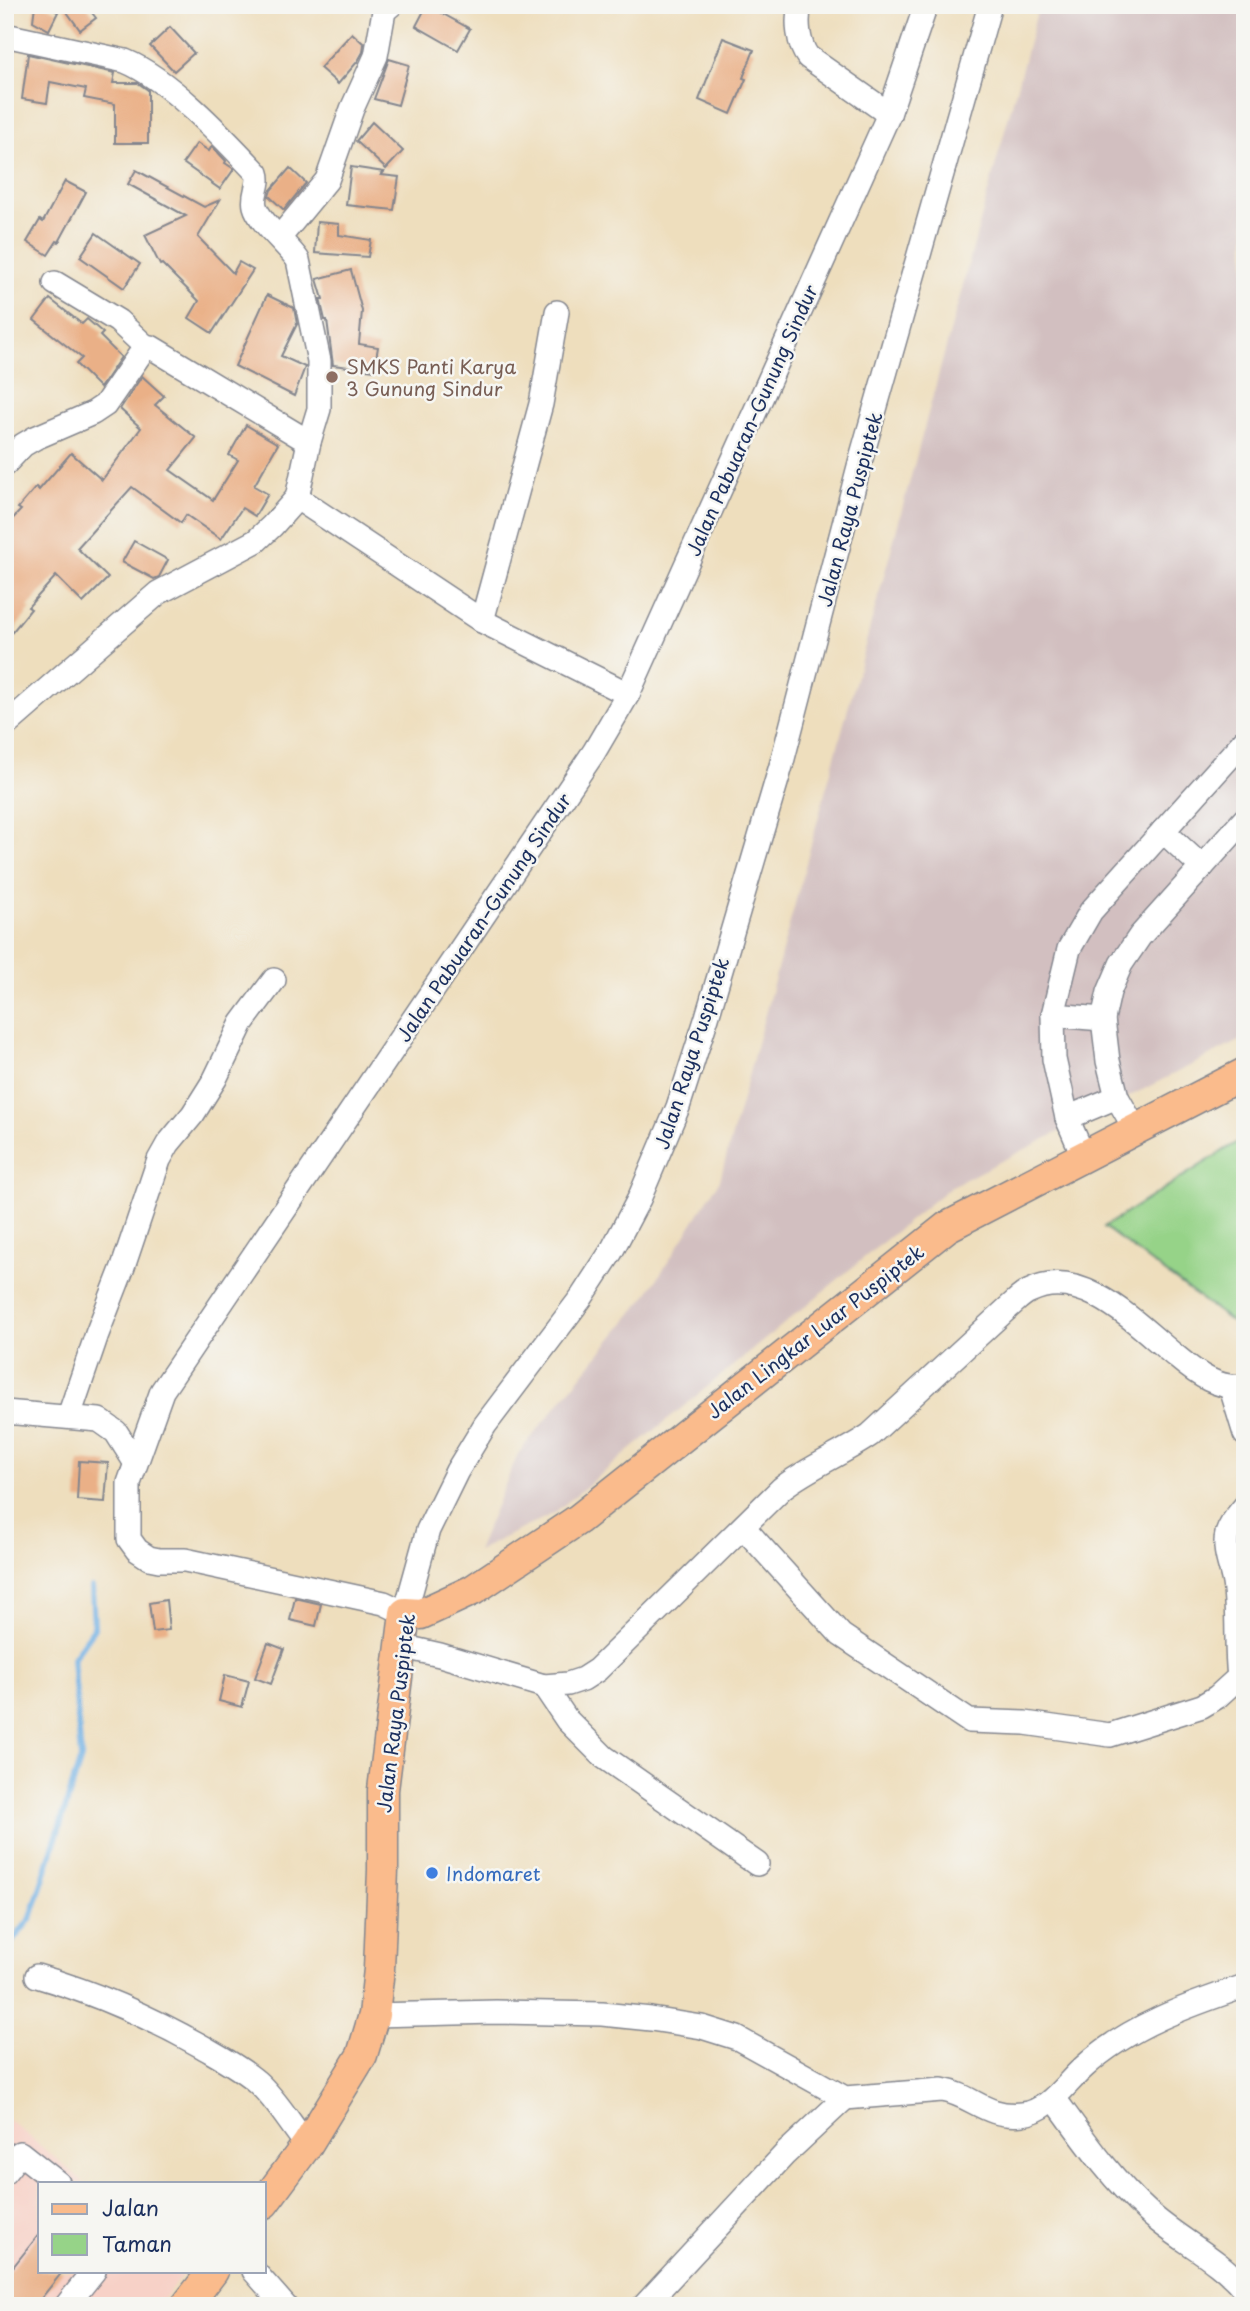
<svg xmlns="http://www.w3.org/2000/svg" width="1250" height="2311" font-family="'Playpen Sans',sans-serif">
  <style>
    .built { fill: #f7d1c7 }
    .industrial { fill: #d2bfc0 }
    .green { fill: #96d388; stroke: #588173; stroke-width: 2 }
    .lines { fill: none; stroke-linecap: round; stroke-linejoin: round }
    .stream { stroke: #70b0e4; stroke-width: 6 }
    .building { fill: #eab087 }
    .minor-casing { stroke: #84868e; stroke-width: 26 }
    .major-casing { stroke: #84868e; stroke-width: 33 }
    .minor { stroke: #fff; stroke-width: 23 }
    .major { stroke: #fabb8c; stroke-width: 30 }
    .education-dot { fill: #8d6e63; stroke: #f6f6f2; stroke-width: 2.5 }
    .shop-dot { fill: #3f7fe0; stroke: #f6f6f2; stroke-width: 2.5 }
    .labels { text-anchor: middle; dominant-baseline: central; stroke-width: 5; stroke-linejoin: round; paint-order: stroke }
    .education-label { font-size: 19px; fill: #785e54; stroke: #f6f6f2; text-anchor: start }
    .street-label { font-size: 19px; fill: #1b2f5e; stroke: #f6f6f2 }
    .shop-label { font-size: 19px; fill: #366cbe; stroke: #f6f6f2; text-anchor: start }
  </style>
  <rect width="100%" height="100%" fill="#f6f6f2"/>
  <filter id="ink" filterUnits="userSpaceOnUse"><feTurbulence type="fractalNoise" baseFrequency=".0143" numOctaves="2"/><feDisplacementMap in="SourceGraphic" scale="14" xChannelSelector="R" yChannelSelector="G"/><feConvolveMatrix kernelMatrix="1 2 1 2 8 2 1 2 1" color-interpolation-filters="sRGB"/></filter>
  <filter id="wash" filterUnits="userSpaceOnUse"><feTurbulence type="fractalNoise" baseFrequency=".00686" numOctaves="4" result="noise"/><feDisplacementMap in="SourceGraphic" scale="28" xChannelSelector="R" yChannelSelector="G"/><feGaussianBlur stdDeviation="1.57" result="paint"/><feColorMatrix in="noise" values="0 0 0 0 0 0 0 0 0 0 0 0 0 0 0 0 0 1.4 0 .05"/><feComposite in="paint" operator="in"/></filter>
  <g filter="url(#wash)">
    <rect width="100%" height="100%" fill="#eedebd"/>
    <path class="built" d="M6 2117 85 2183H40V2271H186L157 2306H5Z"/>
    <path class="industrial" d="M1039 5H1245V1038L950 1187 554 1513 477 1551 518 1454 647 1295 720 1180Z"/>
    <path class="green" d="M1245 1137V1319L1237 1326 1104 1227Z"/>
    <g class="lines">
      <path class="stream" d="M5 1980 11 1943 31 1918 81 1758 73 1658 94 1628 92 1588"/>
    </g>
    <g id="blocks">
      <g class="building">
        <path d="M35 5H45L58 12 49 30 33 21Z"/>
        <path d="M62 5H86L96 18 80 30Z"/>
        <path d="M427 5 470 29 458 50 416 26Z"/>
        <path d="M170 27 194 53 174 71 150 46Z"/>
        <path d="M352 33 364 44 363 52 358 61 338 84 320 68Z"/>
        <path d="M723 38 754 50 743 78 746 79 731 114 699 100Z"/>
        <path d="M28 54 115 73 113 83H138L148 90V143H115V104L84 98 86 89 50 82 47 103 22 99Z"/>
        <path d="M389 59 409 65 398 105 374 99Z"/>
        <path d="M372 122 403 151 386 169 356 141Z"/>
        <path d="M197 143 209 151 212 146 226 161 225 163 234 169 220 189 183 163Z"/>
        <path d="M351 167 384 172 381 175 399 177 394 210 346 205Z"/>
        <path d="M290 168 306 183 284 210 269 196 271 190Z"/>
        <path d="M136 170 204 207 220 200 198 237 233 273 239 262 253 270 212 333 189 318 199 301 162 264 160 265 145 235 186 216 128 184Z"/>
        <path d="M65 181 86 192 59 242 57 241 48 255 27 242 40 220 43 222Z"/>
        <path d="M317 222 339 224V235L371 240 368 257 315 253Z"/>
        <path d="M96 233 140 264 124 288 80 257Z"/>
        <path d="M351 270 362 311 359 344 378 347 374 370 333 365 327 320H325L320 299H323L317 279Z"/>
        <path d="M267 295 294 308 297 324 281 356 305 367 294 396 235 366Z"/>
        <path d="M50 299 82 324 87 319 103 333 100 336 121 357 100 388 76 364 82 358 34 320Z"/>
        <path d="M142 376 164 396 155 405 196 438 170 470 213 500 238 460 229 455 246 425 278 444 254 486 268 494 255 516 242 508 221 539 186 515 181 523 132 487 77 548 108 578 83 603 56 576 28 607 31 609 5 641V527L21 510 18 508 36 487 39 490 71 453 102 480 141 428 120 409Z"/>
        <path d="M134 541 168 560 159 577 154 579 122 562Z"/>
        <path d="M79 1461 108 1463 105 1502 77 1500Z"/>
        <path d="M295 1598 321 1604 316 1626 290 1620Z"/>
        <path d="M166 1600 169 1630 153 1632 149 1603Z"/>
        <path d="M268 1643 284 1649 271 1684 255 1678Z"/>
        <path d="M225 1675 249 1681 242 1707 219 1701Z"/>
        <path d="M40 2233V2271H63L35 2306H17L5 2296V2277Z"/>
      </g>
    </g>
  </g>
  <g filter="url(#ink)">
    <use href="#blocks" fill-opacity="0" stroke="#84868e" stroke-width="2"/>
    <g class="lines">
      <g class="minor-casing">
        <g id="minor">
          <path d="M800 5C796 21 798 44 808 57L889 114"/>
          <path d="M926 5 889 114 628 694 594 752 162 1391 129 1483V1539L137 1550 149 1558 159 1560H185L384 1603 405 1613 428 1530 457 1471 485 1425 581 1298 611 1252 639 1199 678 1107 707 1017 781 766 862 455 990 5"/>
          <path d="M5 35 125 61C169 79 224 138 257 173 261 184 252 194 255 206 259 222 287 244 298 260L319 361V409L309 442 297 498 272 526 256 541 158 593 5 726"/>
          <path d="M280 237 327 180 352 109 376 56 384 11 391 5"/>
          <path d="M55 283 118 321 147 348"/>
          <path d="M5 464 23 445 35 438 93 413 105 405 143 350 151 347 309 442"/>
          <path d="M297 498 482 621 628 694"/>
          <path d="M482 621 541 404 557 312"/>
          <path d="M1163 831 1202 867"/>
          <path d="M1053 1015 1103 1019"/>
          <path d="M1067 1118 1117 1097"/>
          <path d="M1135 1129 1117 1097 1108 1061 1103 1019 1109 992 1121 964 1140 936 1245 819"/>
          <path d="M1083 1155 1067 1118 1054 1059 1053 1015 1069 949 1091 911 1245 740"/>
          <path d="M1231 1388 1245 1434"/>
          <path d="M5 1412 99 1420 116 1432 135 1462"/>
          <path d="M69 1416 97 1334 123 1267 159 1160 168 1144 193 1114 215 1079 242 1023 274 980"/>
          <path d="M1245 1506C1238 1514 1230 1524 1227 1534 1223 1551 1231 1566 1234 1583 1239 1614 1235 1645 1239 1677L1245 1680"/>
          <path d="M744 1528 841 1635 969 1721 1025 1723 1110 1735 1202 1706 1217 1697 1239 1677"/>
          <path d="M400 1646 440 1655 544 1686 568 1684 583 1679 597 1670 782 1488C809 1467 842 1454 870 1435L1009 1307C1016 1301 1022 1294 1030 1291 1083 1264 1140 1328 1178 1358 1197 1374 1219 1390 1245 1386"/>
          <path d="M544 1686 567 1720 604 1757 757 1864"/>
          <path d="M37 1976C96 1993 150 2017 203 2047 222 2058 241 2068 257 2082 277 2100 290 2124 307 2145"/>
          <path d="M374 2015 496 2012 602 2014 651 2019 702 2027 737 2038 845 2098 942 2090C973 2095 985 2118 1022 2114 1049 2111 1065 2084 1084 2067 1128 2026 1189 2005 1245 1986"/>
          <path d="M1054 2098C1083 2138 1111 2179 1149 2213 1180 2241 1218 2257 1245 2290"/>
          <path d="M5 2172 20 2153 58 2183"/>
          <path d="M254 2271 285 2306"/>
          <path d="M66 2306 94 2271"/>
          <path d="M644 2306 785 2154 845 2098"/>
        </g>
      </g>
      <g class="major-casing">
        <g id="major">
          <path d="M264 2203 307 2145 362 2055 374 2015 379 1969 383 1870V1790L405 1613 421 1614 473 1590 579 1519 947 1227 1245 1073"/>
          <path d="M186 2306 213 2271"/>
        </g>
      </g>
      <use href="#minor" class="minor"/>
      <use href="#major" class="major"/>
    </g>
  </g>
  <circle class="education-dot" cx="332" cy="377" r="7"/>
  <circle class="shop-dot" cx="432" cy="1873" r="7"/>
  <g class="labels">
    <g class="education-label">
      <text x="346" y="366">SMKS Panti Karya<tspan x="346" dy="22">3 Gunung Sindur</tspan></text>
    </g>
    <g class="street-label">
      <text transform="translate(751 420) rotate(-66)">Jalan Pabuaran–Gunung Sindur</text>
      <text transform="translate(849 509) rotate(-75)">Jalan Raya Puspiptek</text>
      <text transform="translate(483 917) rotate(-56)">Jalan Pabuaran–Gunung Sindur</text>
      <text transform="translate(691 1053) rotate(-72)">Jalan Raya Puspiptek</text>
      <text transform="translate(815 1331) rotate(-38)">Jalan Lingkar Luar Puspiptek</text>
      <text transform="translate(395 1713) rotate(-83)">Jalan Raya Puspiptek</text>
    </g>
    <g class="shop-label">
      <text x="446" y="1873">Indomaret</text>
    </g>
  </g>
  <rect width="1250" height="2311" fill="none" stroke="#f6f6f2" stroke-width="28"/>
  <rect x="38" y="2182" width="228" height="91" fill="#f6f6f2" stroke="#9ea6b7" stroke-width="2"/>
  <rect x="52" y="2204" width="35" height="10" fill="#fabb8c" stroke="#9ea6b7" stroke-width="2"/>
  <text x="102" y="2216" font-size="21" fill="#1b2f5e">Jalan</text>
  <rect x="52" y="2234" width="35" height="21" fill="#96d388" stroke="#9ea6b7" stroke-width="2"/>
  <text x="102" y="2252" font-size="21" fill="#1b2f5e">Taman</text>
</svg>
